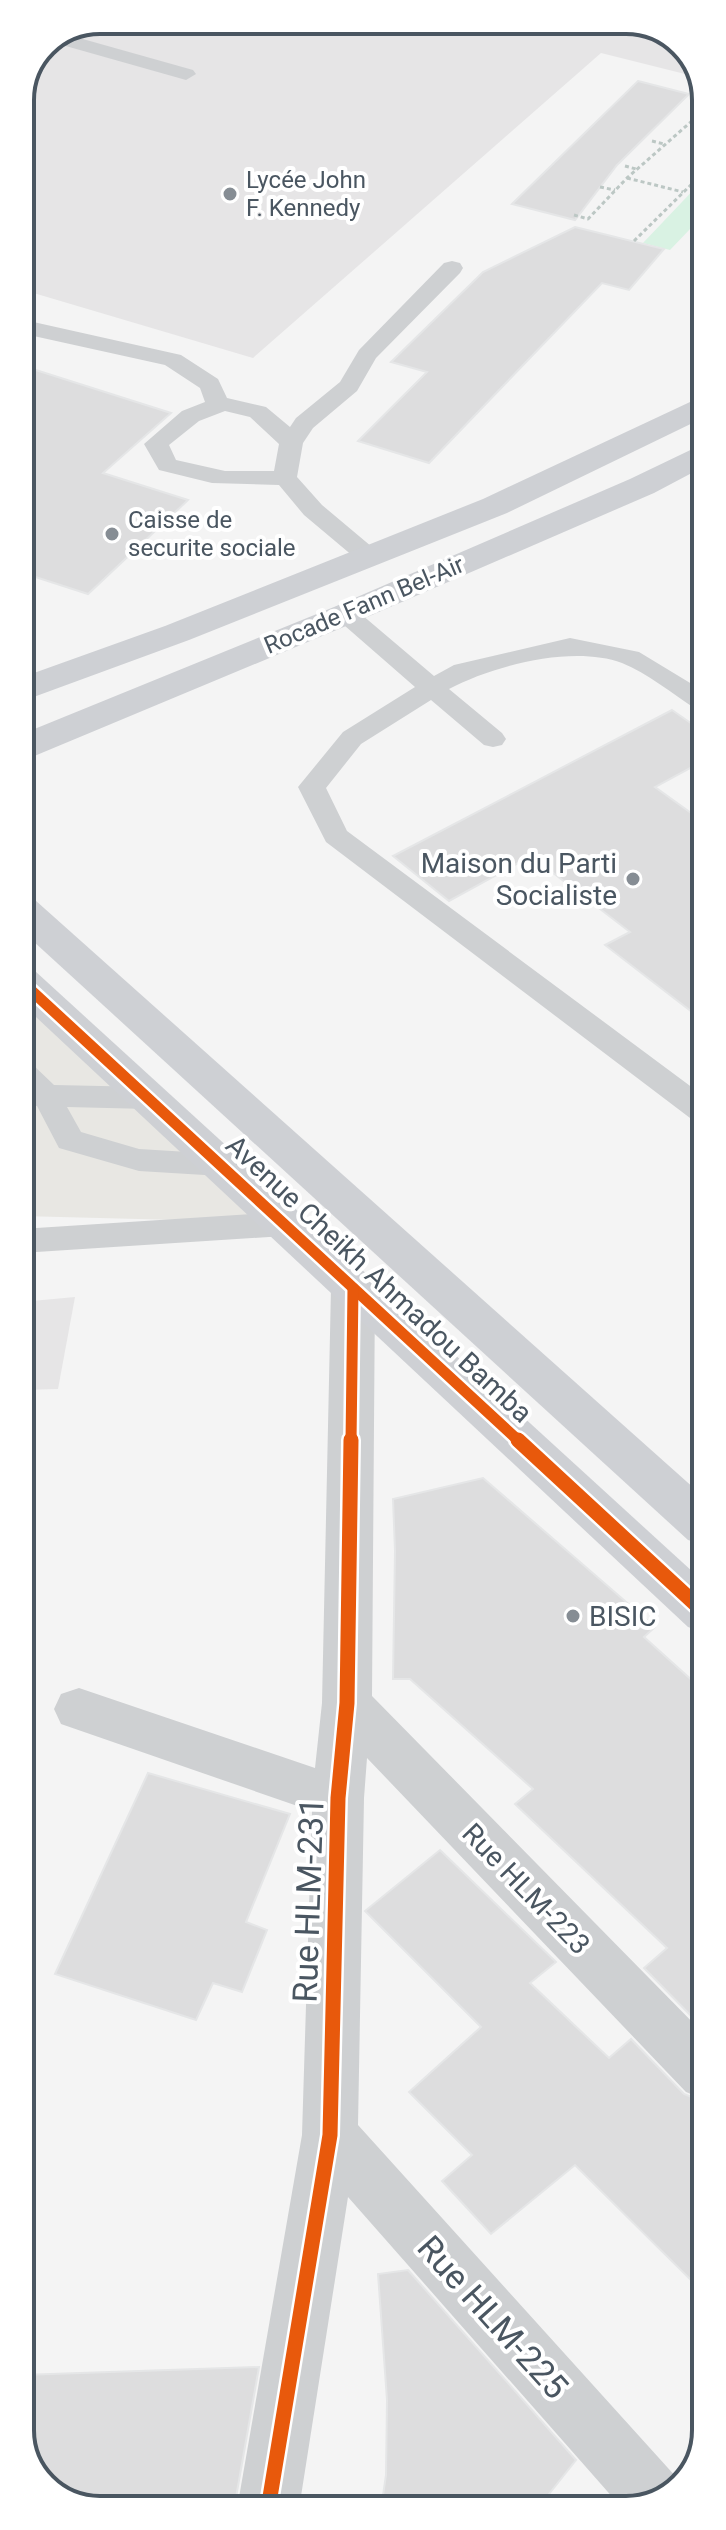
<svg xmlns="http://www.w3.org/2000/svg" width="726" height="2530" font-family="Roboto,sans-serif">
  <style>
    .commercial { fill: #e8e7e3 }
    .education { fill: #e6e5e6 }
    .green { fill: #d9f2e3 }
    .building { fill: #ddddde; stroke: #e5e6e7; stroke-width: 2 }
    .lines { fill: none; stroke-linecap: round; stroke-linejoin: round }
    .path { stroke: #bcc7c4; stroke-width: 3; stroke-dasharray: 4 3; stroke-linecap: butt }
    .lane { fill: #ced0d2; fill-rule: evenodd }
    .street { fill: #ced0d2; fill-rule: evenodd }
    .secondary { fill: #ced0d4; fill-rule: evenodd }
    .cycleway-far1-casing { stroke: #fff; stroke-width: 16 }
    .cycleway-casing { stroke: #fff; stroke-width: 20 }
    .cycleway-far1 { stroke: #e8590c; stroke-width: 11 }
    .cycleway { stroke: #e8590c; stroke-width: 15 }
    .poi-dot { fill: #868d94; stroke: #fff; stroke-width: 3 }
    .labels { text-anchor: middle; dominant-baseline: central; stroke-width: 8; stroke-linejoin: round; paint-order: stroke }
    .far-poi-label { font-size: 24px; fill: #4a5661; stroke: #fff; text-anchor: start }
    .far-street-label { font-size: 24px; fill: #4a5661; stroke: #fff }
    .poi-label { font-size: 28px; fill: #4a5661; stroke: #fff; text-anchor: end }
    .street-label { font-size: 28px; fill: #4a5661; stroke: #fff }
    .near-street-label { font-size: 34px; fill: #4a5661; stroke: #fff }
    .rim { fill: none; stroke: #4a5661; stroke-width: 4 }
  </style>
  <rect width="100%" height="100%" fill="#f4f4f4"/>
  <path class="commercial" d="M21 1001 257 1222 21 1216Z"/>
  <g class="education">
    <path d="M100 20 636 21 679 40 701 78 601 53 253 358 20 289V99L44 43Z"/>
    <path d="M75 1297 58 1389 21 1390V1302Z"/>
  </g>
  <path class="green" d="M701 182 704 183V232L690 229 670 250 643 243Z"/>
  <g class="building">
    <path d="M638 81 689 94 617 165 575 220 512 204Z"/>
    <path d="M575 227 664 249 629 290 602 283 429 463 358 441 427 372 391 362 483 272Z"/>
    <path d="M20 365 171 413 103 473 188 500 88 594 20 572Z"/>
    <path d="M672 710 705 733V760L655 787 705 823V1022L605 945 630 932 531 856 449 901 393 856Z"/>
    <path d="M483 1478 655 1627 644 1637 705 1692 706 2031 644 1968 667 1948 515 1804 533 1789 410 1679H393L395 1551 393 1499Z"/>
    <path d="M148 1773 290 1814 246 1922 267 1930 242 1992 213 1983 196 2020 55 1974Z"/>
    <path d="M440 1850 556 1962 530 1983 609 2058 631 2039 684 2094 706 2103V2295L575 2165 491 2234 442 2181 472 2155 409 2092 481 2027 365 1911Z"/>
    <path d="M408 2270 576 2460 537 2509H381L386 2475 387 2400 378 2274Z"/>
    <path d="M259 2367 234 2509H90L47 2490 22 2446V2375Z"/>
  </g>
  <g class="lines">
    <g class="path">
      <path d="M652 141 664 144"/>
      <path d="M625 166 636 169"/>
      <path d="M627 178 683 192"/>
      <path d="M600 187 615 190"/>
      <path d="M574 215 588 219 627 178 693 120H700L704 126"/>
      <path d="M634 241 704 172"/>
    </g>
    <g class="lane">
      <path d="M65 34 193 70 196 74 186 80 48 41Z"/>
      <path d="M452 261 460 263 463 268 460 273 376 358 357 391 313 428 303 443 297 477 322 505 378 552 381 557 378 562H360L304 515 279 485 212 483 159 470 144 444 182 411 205 402 200 388 165 365 20 333V319L181 355 218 379 227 398 266 407 290 427 296 418 340 382 359 350 444 263ZM225 411 250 417 279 444 274 471H225L176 460 169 445 199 421Z"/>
      <path d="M346 606 355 609 434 676 454 665 570 638 639 652 705 692V711L696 709C673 694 647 673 622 663 573 645 494 665 449 689L502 733 506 739 502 745 493 747 484 745 431 700 361 744 326 788 347 831 705 1097V1124L694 1121 326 842 298 787 343 732 415 687 337 619 333 614 337 609Z"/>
      <path d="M21 1061 32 1064 54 1085 148 1087 159 1090 163 1098 159 1106 148 1109 67 1107 81 1132 139 1149 221 1154 232 1157 236 1165 232 1173 221 1176 139 1171 59 1148 37 1106 21 1104Z"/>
      <path d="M284 1212 295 1216 300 1224 295 1232 284 1236 21 1253V1229Z"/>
    </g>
    <path class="street" d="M353 1271 369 1276 375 1288 372 1696 706 2036V2100L686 2092 367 1758 364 1798 358 2125 677 2478 679 2485 642 2508H622L348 2197 299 2509H237L302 2135 312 1811 61 1724 54 1709 61 1694 79 1688 315 1768 322 1703 331 1288 337 1276Z"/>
    <g class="secondary">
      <path d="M705 395V417L507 513 189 640 20 702V678L165 626 483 499Z"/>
      <path d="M705 443V466L654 493 358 621 20 762V736L32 730 334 607 630 479Z"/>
      <path d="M21 896 35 900 705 1498V1545L688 1540 21 930Z"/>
      <path d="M21 967 35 971 705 1583V1633L688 1627 21 1003Z"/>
    </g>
    <g class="cycleway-far1-casing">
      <g id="cycleway-far1">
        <path d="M21 981 520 1442"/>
        <path d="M351 1442 353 1288"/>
      </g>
    </g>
    <g class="cycleway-casing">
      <g id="cycleway">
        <path d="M518 1440 705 1613"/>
        <path d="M268 2509 330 2135 338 1798 347 1703 351 1440"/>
      </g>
    </g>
    <use href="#cycleway-far1" class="cycleway-far1"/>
    <use href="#cycleway" class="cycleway"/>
  </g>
  <g class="poi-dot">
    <circle cx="230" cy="194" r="8"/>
    <circle cx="112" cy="534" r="8"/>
    <circle cx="633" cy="879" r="8"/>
    <circle cx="573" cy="1616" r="8"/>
  </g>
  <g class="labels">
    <g class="far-poi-label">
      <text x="246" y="180">Lycée John<tspan x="246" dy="28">F. Kennedy</tspan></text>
      <text x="128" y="520">Caisse de<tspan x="128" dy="28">securite sociale</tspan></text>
    </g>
    <g class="far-street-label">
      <text transform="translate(364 605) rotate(-23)">Rocade Fann Bel-Air</text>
    </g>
    <g class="poi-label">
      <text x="617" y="863">Maison du Parti<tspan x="617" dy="32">Socialiste</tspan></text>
      <text x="589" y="1616" text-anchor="start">BISIC</text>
    </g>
    <g class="street-label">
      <text transform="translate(379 1279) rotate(43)">Avenue Cheikh Ahmadou Bamba</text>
      <text transform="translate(526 1889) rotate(46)">Rue HLM-223</text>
    </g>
    <g class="near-street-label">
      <text transform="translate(308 1900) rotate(-88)">Rue HLM-231</text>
      <text transform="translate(493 2317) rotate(48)">Rue HLM-225</text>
    </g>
  </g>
  <path d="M0 0H726V2530H0ZM100 34H626A66 66 0 0 1 692 100V2430A66 66 0 0 1 626 2496H100A66 66 0 0 1 34 2430V100A66 66 0 0 1 100 34Z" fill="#fff" fill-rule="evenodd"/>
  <path class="rim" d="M100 34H626A66 66 0 0 1 692 100V2430A66 66 0 0 1 626 2496H100A66 66 0 0 1 34 2430V100A66 66 0 0 1 100 34Z"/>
</svg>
